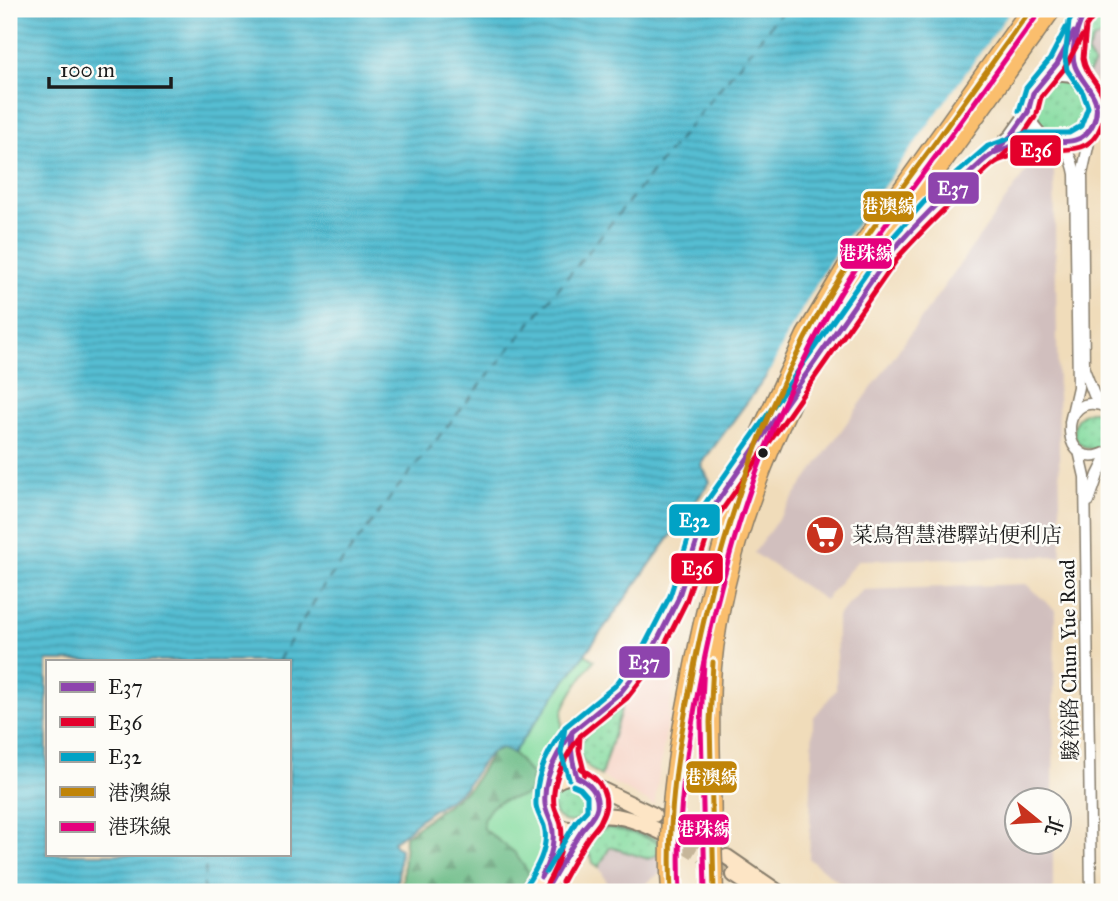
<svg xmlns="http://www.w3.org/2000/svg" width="1118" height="901" font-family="'IM FELL Great Primer','Noto Serif TC',serif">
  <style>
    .built { fill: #f6d2c4 }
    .industrial { fill: #d1bfbe }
    .grass { fill: url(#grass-dots); stroke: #507c5e; stroke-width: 2 }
    .forest { fill: url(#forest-firs); stroke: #436c51; stroke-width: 2 }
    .park { fill: #83db9f; stroke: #507c5e; stroke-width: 2 }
    .water { fill: url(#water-rules); stroke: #386c77; stroke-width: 2; fill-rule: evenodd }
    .pier { fill: #f0dcba }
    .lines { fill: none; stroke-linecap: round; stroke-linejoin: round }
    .ferry { stroke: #335c65; stroke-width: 2; stroke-dasharray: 9 7; stroke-linecap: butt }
    .tertiary-tunnel { stroke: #c6b69a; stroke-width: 12; stroke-dasharray: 12 6; stroke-linecap: butt }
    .secondary-tunnel { stroke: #c6b69a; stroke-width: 14; stroke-dasharray: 14 7; stroke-linecap: butt }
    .minor-casing { stroke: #867c6b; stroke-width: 13 }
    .tertiary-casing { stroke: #867c6b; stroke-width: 16 }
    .secondary-casing { stroke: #867c6b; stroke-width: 18 }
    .motorway-casing { stroke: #867c6b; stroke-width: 21 }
    .minor { stroke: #fff; stroke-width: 10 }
    .tertiary { stroke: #fff; stroke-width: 12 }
    .secondary { stroke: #fde5c5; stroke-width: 14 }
    .motorway { stroke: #fabe6d; stroke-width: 18 }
    .motorway-bridge-casing { stroke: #867c6b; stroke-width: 21; stroke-linecap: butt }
    .motorway-bridge { stroke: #fabe6d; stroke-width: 18 }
    .bus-1-casing { stroke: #fdfcf7; stroke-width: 10 }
    .bus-2-casing { stroke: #fdfcf7; stroke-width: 10 }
    .bus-3-casing { stroke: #fdfcf7; stroke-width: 10 }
    .bus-4-casing { stroke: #fdfcf7; stroke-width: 10 }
    .bus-5-casing { stroke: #fdfcf7; stroke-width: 10 }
    .bus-1 { stroke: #8e44ad; stroke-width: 5 }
    .bus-2 { stroke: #e4002b; stroke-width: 5 }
    .bus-3 { stroke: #01a2c5; stroke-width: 5 }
    .bus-4 { stroke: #c08407; stroke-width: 5 }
    .bus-5 { stroke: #e5007d; stroke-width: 5 }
    .bus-dot { fill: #1c1c1c; stroke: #fdfcf7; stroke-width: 2.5 }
    .labels { text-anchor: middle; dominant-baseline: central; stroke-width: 5; stroke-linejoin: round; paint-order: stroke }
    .poi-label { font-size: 21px; fill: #1c1c1c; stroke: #fdfcf7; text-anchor: start }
    .street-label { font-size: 21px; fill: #1c1c1c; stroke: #fdfcf7 }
    .line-badge { stroke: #fdfcf7; stroke-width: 2.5 }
    .badge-label { font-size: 19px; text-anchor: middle; font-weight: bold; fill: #fff }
  </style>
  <defs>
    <pattern id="grass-dots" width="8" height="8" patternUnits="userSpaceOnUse" patternTransform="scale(1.75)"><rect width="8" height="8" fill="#83db9f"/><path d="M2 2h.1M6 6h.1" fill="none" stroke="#71bb88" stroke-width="1.8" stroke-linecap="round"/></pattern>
    <pattern id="forest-firs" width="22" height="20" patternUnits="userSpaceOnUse" patternTransform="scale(1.75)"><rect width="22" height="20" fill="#6abb86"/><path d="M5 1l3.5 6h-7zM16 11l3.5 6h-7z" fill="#56976d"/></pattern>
    <pattern id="water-rules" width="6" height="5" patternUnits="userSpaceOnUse" patternTransform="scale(1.75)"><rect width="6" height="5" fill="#55bdd2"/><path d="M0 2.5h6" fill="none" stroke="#4699aa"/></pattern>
  </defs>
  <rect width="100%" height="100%" fill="#fdfcf7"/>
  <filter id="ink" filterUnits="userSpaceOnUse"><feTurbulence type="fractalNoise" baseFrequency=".0143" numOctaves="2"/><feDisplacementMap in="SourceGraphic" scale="14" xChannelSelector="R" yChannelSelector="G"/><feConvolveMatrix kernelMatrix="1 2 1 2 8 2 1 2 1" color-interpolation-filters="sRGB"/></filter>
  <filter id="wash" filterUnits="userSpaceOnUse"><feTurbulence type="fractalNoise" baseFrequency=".00686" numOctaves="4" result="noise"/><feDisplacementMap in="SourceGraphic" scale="28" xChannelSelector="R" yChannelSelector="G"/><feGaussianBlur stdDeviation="1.57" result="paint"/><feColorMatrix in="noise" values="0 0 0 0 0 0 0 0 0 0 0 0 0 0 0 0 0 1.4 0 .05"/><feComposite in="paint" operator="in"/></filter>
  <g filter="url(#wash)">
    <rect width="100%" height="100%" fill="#f0dcba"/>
    <path class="built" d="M665 648 679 653 654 805 601 776 622 707 641 684Z"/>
    <g class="industrial">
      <path d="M1109 32V74L1105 81V99L1099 85 1087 74 1094 64 1087 52 1093 40Z"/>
      <path d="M1032 163 1054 169 1061 556 858 560 825 600 754 553Z"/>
      <path d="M1026 584 1055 610 1053 799 1016 800V842H1053V892H852L809 859 813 718 836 690 837 616 863 590Z"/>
      <path d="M610 847 666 851 672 863 636 892H612L599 867Z"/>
    </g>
    <g class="grass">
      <path d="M1097 9H1109V32L1093 40 1087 52 1094 64 1087 74 1082 70 1081 52Z"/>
      <circle cx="1062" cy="109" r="29"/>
      <circle cx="1093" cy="430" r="19"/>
      <path d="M622 707 601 776C554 748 594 726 622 707Z"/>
      <circle cx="571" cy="803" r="19"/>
      <path d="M605 827 640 835 667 846 666 851 648 859 610 847 599 867 593 863 591 855 582 856 593 834Z"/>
    </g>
    <path class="forest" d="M499 749H505L513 753 532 775 535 806 544 831V841L533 879 529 877 520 892H402L405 836 471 786 492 753Z"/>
    <g class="park">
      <path d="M585 654 594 660C583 676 570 692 563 710 560 719 564 729 561 737 553 756 536 774 534 796 533 810 542 819 544 832 547 848 540 864 533 879L514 852 484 829 483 822C493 795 508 802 530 794L532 775 513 753Z"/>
      <path d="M613 824 641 832 672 845C662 847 652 839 642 835 626 830 603 821 591 836 586 842 585 849 582 856 575 868 565 880 558 892H555C570 867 582 830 613 824Z"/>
    </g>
    <path class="water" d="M9 9H1030L839 279 701 464 710 482 513 753C508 751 504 747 498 749 483 755 476 775 466 786 452 800 433 808 418 821 409 828 404 836 393 841L396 847 400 849 397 892H9ZM47 661H289V854H47Z"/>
    <path class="pier" d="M1012 9H1033L842 281 761 389 788 334 830 261Z"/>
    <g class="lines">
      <g class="ferry">
        <path d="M278 661 325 584 399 486 784 9"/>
        <path d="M203 892 207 854"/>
      </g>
    </g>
  </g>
  <g filter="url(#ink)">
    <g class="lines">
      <g class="tertiary-tunnel">
        <path d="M837 329 893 250"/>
        <path d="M717 502 744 461"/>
      </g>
      <g class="secondary-tunnel">
        <path d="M664 821 720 852"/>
        <path d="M665 834 734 875"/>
      </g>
      <g class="minor-casing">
        <g id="minor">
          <path d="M1093 124 1082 174 1084 369 1094 395 1107 408"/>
          <path d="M1054 142C1068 150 1072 158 1075 174L1078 387 1070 422"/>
          <path d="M1106 407C1055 386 1060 479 1109 451"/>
          <path d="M1079 451 1085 477 1091 892"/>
          <path d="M1089 501 1098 475 1109 453"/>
        </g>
      </g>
      <g class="tertiary-casing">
        <g id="tertiary">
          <path d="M1077 32 1075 66 1084 81"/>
          <circle cx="1062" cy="108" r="34"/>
          <path d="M1046 77 1054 69 1087 9"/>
          <path d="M1000 151 1027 142H1050"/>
          <path d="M893 250 930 209 1011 136 1028 112"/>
          <path d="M571 736 570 752 577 777"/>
          <path d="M546 794 549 775 565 741 578 727 618 694 647 657 662 633 679 596 696 538 717 502"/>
        </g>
      </g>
      <g class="secondary-casing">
        <g id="secondary">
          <circle cx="571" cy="803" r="26"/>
          <path d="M590 784 654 815"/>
          <path d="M594 817C617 811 645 824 665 834"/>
          <path d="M727 857 778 892"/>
          <path d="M734 875 760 892"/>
          <path d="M532 892C547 868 555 850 552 821"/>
          <path d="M545 892 584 827"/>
        </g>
      </g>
      <g class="motorway-casing">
        <g id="motorway">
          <path d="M759 436 806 335 846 268 1031 9"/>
          <path d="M711 768 712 839"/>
        </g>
      </g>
      <use href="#minor" class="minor"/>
      <use href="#tertiary" class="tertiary"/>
      <use href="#secondary" class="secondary"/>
      <use href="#motorway" class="motorway"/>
      <g class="motorway-bridge-casing">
        <g id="motorway-bridge">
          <path d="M711 768C710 735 709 701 712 667 724 535 788 393 857 281L1052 9"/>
          <path d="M712 839 714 892"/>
          <path d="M671 892C666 825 676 758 689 692 705 604 726 520 759 436"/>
        </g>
      </g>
      <use href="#motorway-bridge" class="motorway-bridge"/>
      <g class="bus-1-casing">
        <g id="bus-1">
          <path d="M1028 112 1033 93 1057 64 1074 32"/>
          <path d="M994 152 1011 136 1028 112"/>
          <path d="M541 877C550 861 556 843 552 825 550 818 546 812 545 804 543 779 556 754 571 734"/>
          <path d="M545 892C557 871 569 850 582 830 588 822 595 817 597 807 599 792 589 783 577 777 572 762 570 748 572 732L621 692 650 655 678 599 703 522 893 250C917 223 942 198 969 174 977 167 985 158 994 153 1003 149 1015 145 1025 143 1047 137 1081 152 1093 124 1105 96 1083 87 1075 66 1069 50 1079 22 1087 9"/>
        </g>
      </g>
      <g class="bus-2-casing">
        <g id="bus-2">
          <path d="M1037 113 1041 97 1064 69 1082 36"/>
          <path d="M1000 158 1018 142 1035 117"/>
          <path d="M585 775 579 751 580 736 627 698 657 660 686 602 711 526 900 255C923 230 946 206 972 184 979 177 987 168 996 162 1003 158 1013 156 1021 153 1048 144 1088 162 1101 126 1116 90 1087 84 1083 58L1086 27 1095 14"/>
          <path d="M562 882C570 867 579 852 588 838 592 831 598 827 601 820 613 798 601 779 581 769"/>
          <path d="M542 892C555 872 565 850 561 825 560 818 555 812 554 805 551 782 565 757 578 739"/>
        </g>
      </g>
      <g class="bus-3-casing">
        <g id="bus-3">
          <path d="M1019 111 1026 88 1050 59 1066 28"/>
          <path d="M569 779 561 753 565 727 615 686 642 650 670 596 695 518 887 244 924 202 988 146 1025 133H1069L1081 126 1088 107 1083 93 1067 70 1065 58 1069 22 1077 9"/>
          <path d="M546 872 576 822 587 810V796L580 788 573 785"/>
          <path d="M525 887C536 870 550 847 544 826 541 818 537 813 536 805 535 777 548 750 564 729"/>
        </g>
      </g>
      <g class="bus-4-casing">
        <g id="bus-4">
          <path d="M713 662 710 722 714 892"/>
          <path d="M671 892C667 821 677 752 691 682 716 549 756 421 824 304 855 250 892 201 929 151 963 104 997 56 1031 9"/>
        </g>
      </g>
      <g class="bus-5-casing">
        <g id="bus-5">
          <path d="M704 662 701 722 705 892"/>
          <path d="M680 892C676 820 686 751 700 681 725 550 765 425 831 309 862 255 899 206 936 156 970 109 1004 61 1038 14"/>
        </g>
      </g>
      <use href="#bus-1" class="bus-1"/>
      <use href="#bus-2" class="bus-2"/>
      <use href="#bus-3" class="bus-3"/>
      <use href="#bus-4" class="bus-4"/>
      <use href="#bus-5" class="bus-5"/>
    </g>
  </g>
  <defs>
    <g id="supermarket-disc" transform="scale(2.0125)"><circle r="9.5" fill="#c8321e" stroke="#fdfcf7"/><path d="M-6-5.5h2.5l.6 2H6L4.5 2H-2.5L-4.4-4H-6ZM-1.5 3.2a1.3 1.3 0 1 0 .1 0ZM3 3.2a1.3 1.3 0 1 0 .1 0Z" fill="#fff"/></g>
  </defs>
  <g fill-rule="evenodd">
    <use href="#supermarket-disc" x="825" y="535"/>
  </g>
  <circle class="bus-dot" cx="763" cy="453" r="6"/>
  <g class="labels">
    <g class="poi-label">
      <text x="852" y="535">菜鳥智慧港驛站便利店</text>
    </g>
    <g class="street-label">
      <text transform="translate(1069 660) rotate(-91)">駿裕路 Chun Yue Road</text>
    </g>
  </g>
  <g class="line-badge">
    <rect x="1009" y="134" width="53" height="33" rx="7" fill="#e4002b"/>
    <rect x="927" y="171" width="53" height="34" rx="7" fill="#8e44ad"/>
    <rect x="862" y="190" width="53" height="33" rx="7" fill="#c08407"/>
    <rect x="839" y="237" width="54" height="33" rx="7" fill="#e5007d"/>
    <rect x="668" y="503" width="53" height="34" rx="7" fill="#01a2c5"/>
    <rect x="670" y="552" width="54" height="33" rx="7" fill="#e4002b"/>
    <rect x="618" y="645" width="53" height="34" rx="7" fill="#8e44ad"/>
    <rect x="685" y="760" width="53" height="34" rx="7" fill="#c08407"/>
    <rect x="677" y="813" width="53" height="33" rx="7" fill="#e5007d"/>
  </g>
  <g class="badge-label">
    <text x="1036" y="157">E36</text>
    <text x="953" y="195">E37</text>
    <text x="888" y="213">港澳線</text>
    <text x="866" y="260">港珠線</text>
    <text x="694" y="527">E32</text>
    <text x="697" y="575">E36</text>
    <text x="644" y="669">E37</text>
    <text x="711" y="784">港澳線</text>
    <text x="704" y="836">港珠線</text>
  </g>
  <rect width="1118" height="901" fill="none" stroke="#fdfcf7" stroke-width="35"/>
  <rect x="46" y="660" width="245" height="196" fill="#fdfcf7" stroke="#a3a29f" stroke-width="2"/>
  <rect x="60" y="682" width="35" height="10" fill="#8e44ad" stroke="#a3a29f" stroke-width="2"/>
  <text x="108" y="694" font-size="21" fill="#1c1c1c">E37</text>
  <rect x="60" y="717" width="35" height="10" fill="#e4002b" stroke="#a3a29f" stroke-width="2"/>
  <text x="108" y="730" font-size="21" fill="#1c1c1c">E36</text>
  <rect x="60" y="752" width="35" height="10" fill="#01a2c5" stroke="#a3a29f" stroke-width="2"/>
  <text x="108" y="764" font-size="21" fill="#1c1c1c">E32</text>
  <rect x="60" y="787" width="35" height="10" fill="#c08407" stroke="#a3a29f" stroke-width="2"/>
  <text x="108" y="800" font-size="21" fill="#1c1c1c">港澳線</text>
  <rect x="60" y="822" width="35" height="10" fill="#e5007d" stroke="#a3a29f" stroke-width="2"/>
  <text x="108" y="834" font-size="21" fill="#1c1c1c">港珠線</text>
  <g transform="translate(1038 821) rotate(108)"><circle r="33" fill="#fdfcf7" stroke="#a3a29f" stroke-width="2"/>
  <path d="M0-5L12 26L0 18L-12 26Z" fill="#c8321e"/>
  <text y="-10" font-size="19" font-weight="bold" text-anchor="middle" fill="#1c1c1c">北</text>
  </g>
  <path d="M49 77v10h122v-10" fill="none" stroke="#1c1c1c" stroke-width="3.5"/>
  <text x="60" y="77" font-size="21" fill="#1c1c1c" stroke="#fdfcf7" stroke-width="5" paint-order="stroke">100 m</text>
</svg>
